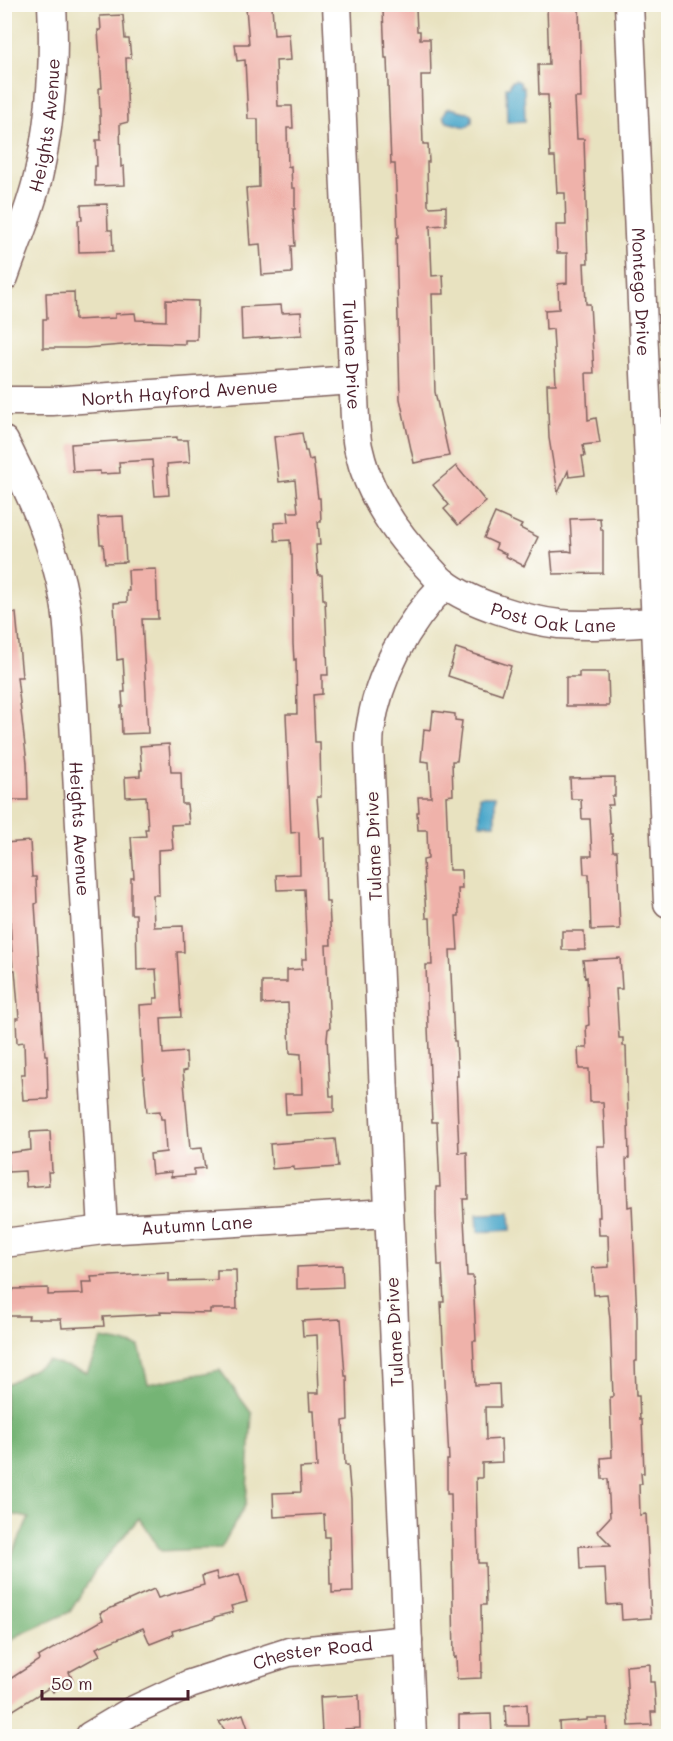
<svg xmlns="http://www.w3.org/2000/svg" width="673" height="1741" font-family="Mali,sans-serif">
  <style>
    .forest { fill: #75b475; stroke: #606a50; stroke-width: 1.5 }
    .water { fill: #4ca7ca; stroke: #4b637a; stroke-width: 1.5 }
    .building { fill: #efb2aa }
    .lines { fill: none; stroke-linecap: round; stroke-linejoin: round }
    .minor-casing { stroke: #81635f; stroke-width: 31 }
    .minor { stroke: #fff; stroke-width: 28 }
    .labels { text-anchor: middle; dominant-baseline: central; stroke-width: 4.5; stroke-linejoin: round; paint-order: stroke }
    .street-label { font-size: 18px; fill: #4a1f2b; stroke: #fdfcf7 }
  </style>
  <rect width="100%" height="100%" fill="#fdfcf7"/>
  <filter id="ink" filterUnits="userSpaceOnUse"><feTurbulence type="fractalNoise" baseFrequency=".0167" numOctaves="2"/><feDisplacementMap in="SourceGraphic" scale="12" xChannelSelector="R" yChannelSelector="G"/><feConvolveMatrix kernelMatrix="1 2 1 2 8 2 1 2 1" color-interpolation-filters="sRGB"/></filter>
  <filter id="wash" filterUnits="userSpaceOnUse"><feTurbulence type="fractalNoise" baseFrequency=".008" numOctaves="4" result="noise"/><feDisplacementMap in="SourceGraphic" scale="24" xChannelSelector="R" yChannelSelector="G"/><feGaussianBlur stdDeviation="1.35" result="paint"/><feColorMatrix in="noise" values="0 0 0 0 0 0 0 0 0 0 0 0 0 0 0 0 0 1.4 0 .05"/><feComposite in="paint" operator="in"/></filter>
  <g filter="url(#wash)">
    <rect width="100%" height="100%" fill="#e8e2c0"/>
    <path class="forest" d="M102 1339 139 1346 148 1384 220 1370 252 1414 246 1504 221 1548 161 1551 139 1518 95 1571 70 1612 19 1635 5 1645V1563H8L29 1518 5 1513V1385L48 1361 87 1372Z"/>
    <g class="water">
      <path d="M515 80 520 82 521 87H524L525 121 507 122 506 87H509L511 82Z"/>
      <path d="M450 108 470 113 472 116V122L466 127 447 122 443 116 447 109Z"/>
      <rect x="480" y="796" width="15" height="28"/>
      <path d="M510 1213 511 1230 478 1232 477 1214Z"/>
    </g>
    <g id="blocks">
      <g class="building">
        <path d="M272 6 274 35 289 34 291 60 276 61 278 106H292L293 128H287L288 167 291 166 292 188H295V209H293L295 246H291L292 273 262 275 260 244 250 245 246 188 259 187 258 119H248L245 60 237 61 235 44H249L246 8Z"/>
        <path d="M579 6 581 98H575L577 139H584L588 263H584L586 304H590L594 373H586L588 420 596 418 600 443 583 445 585 456H582L585 475 569 477 568 471 558 493 549 438 547 384H556L553 329 546 330 545 310 559 309 558 284 567 283V253H557L556 225H566L565 193H557L555 157H550L548 95H539L538 65H549L547 7Z"/>
        <path d="M416 8 417 31H420V39H430L431 75H421L423 144H428L429 162H427L428 205 430 207 446 206V225L430 226 432 276 443 275 444 294H432L435 392 449 456 414 463 400 399 396 238H398L395 164H391L387 58H385L383 10Z"/>
        <path d="M123 15 125 39H129L131 58H126L128 122 120 124 121 167 124 166 125 185 95 186V166H97L96 140H101L99 88H102L98 30H101L100 16Z"/>
        <path d="M107 204 108 230H112L113 251 79 252 78 220H82L81 205Z"/>
        <path d="M74 292 75 320 115 318V314L135 313 136 320 166 321V300L198 301 197 340H185V344L148 343 85 348H43V319H47L46 293Z"/>
        <path d="M281 305 282 313 301 312 302 335 242 339 241 307Z"/>
        <path d="M302 433 305 451H307L309 460 313 459 318 498H320L321 522H318L320 545H316L318 575H322L323 599H325L328 675H322V694L313 695 315 742H320L321 797H317L320 838H324L326 902H329L331 945H326L330 1028 328 1029 327 1039 330 1096H334V1112L286 1114 285 1094H302L301 1054 290 1053 288 1003 262 1004V982H287V970L302 969V959H307L304 889 277 890 276 875 300 874 299 832 291 833 286 714H297L296 659 294 660 293 644 292 555H291L290 540 275 541 274 523 289 522 288 512H298L295 480 279 482 274 437Z"/>
        <path d="M177 437V440H188L190 462 167 464 169 495 155 496 152 460 119 462 120 473 100 474V471L73 472 71 444Z"/>
        <path d="M456 466 486 502 458 525 444 509 449 505 433 485Z"/>
        <path d="M495 513 522 525 520 528 538 537 524 566 505 556 506 554 495 549 497 544 484 538Z"/>
        <path d="M123 516 126 562 105 563 103 544H100L98 517Z"/>
        <path d="M600 518 601 530H603V573L553 574 551 552 568 551 572 552 570 519Z"/>
        <path d="M156 569 158 619H142L148 733 122 734 121 706H123L122 692H125L123 659 117 660 114 603 127 602V591H129L128 570Z"/>
        <path d="M4 613H16L22 677H17L27 763 28 800H7L6 783H4Z"/>
        <path d="M456 648 511 666 502 694 448 676Z"/>
        <path d="M579 672H608L609 706H566V677H579Z"/>
        <path d="M433 711 455 714V720L462 721 457 761H452L453 795 446 796 449 870H461L462 889H458L459 916H456L458 950H450L454 1041H456L458 1076H456L459 1153 467 1152 468 1199H463L467 1276H473L476 1341H473L475 1385 499 1384 500 1407H485L486 1440 501 1439 502 1462 482 1463V1478H476L478 1563H485L486 1605H481L482 1672H481V1678L457 1679 456 1657 454 1658 451 1494H447V1460H449L441 1302H444L442 1265H438L436 1214V1187H440L437 1122H432L428 1027 426 965H432L430 918H426L423 860 428 859 427 830H418L417 812H419L418 797H431L429 762 421 761 424 729 431 730Z"/>
        <path d="M169 744 171 772H181L182 804H187L189 824 171 825 173 849 158 850 159 895H153L154 927 183 926 184 952H177L181 1017 161 1018 163 1054 186 1052 187 1070 183 1071 190 1149 202 1148 205 1168 194 1169V1175L171 1177V1172L152 1174 150 1154 166 1152 164 1119H161L160 1111 147 1112 143 1067 140 1005 154 1004V998H158L156 969 137 970 136 914H131V878H134L131 837 146 836 145 829H148L146 796 126 797 125 777 140 776V770H142L140 746Z"/>
        <path d="M615 777V796H612L613 805H608L610 834H612L613 851H617L620 929 591 930 589 874H584L583 856H592L590 819H582L581 799H571L570 778Z"/>
        <path d="M30 841 32 877H36L37 903 35 904 45 1055H47L48 1099 23 1100 21 1074H25L24 1042 17 1043 16 1018H19L15 970H13L9 906H4V843Z"/>
        <path d="M562 931H584L585 950H562Z"/>
        <path d="M620 958 622 989H616L619 1038H623V1046H626L629 1158 626 1159 628 1207 632 1206 637 1317V1361H635L636 1396H639L640 1420H642L644 1473H641L642 1484H639L640 1515 646 1514 651 1618 622 1620 621 1604 607 1605 605 1568 580 1569 579 1546 611 1545 597 1531 610 1517 608 1479H602L601 1458 612 1457 610 1397H613L610 1319 607 1294 594 1295 592 1268 609 1267 608 1235H599L598 1217H600L597 1146H605L603 1102H590L589 1069H579L578 1048H587L586 1026 589 1025 587 977 585 978 583 960Z"/>
        <path d="M50 1131 52 1172H48L49 1185 26 1187 25 1171 8 1172 7 1153 31 1150 30 1132Z"/>
        <path d="M335 1139 338 1167 294 1170V1167L272 1169 270 1144Z"/>
        <path d="M342 1265 343 1287 297 1289V1267Z"/>
        <path d="M217 1270H236L237 1309H210V1313L160 1312 161 1314 103 1317 104 1326 62 1328 61 1319H28L29 1316H5V1291H13L14 1289 48 1288V1295L83 1294 82 1282H92L91 1277 169 1273V1281L217 1280Z"/>
        <path d="M341 1319 345 1376H347L348 1420 343 1421 345 1465H348L351 1499 353 1592 332 1593V1584H330L329 1537H325L324 1514 274 1517 273 1493 301 1492 300 1468 317 1467 314 1411H310L309 1393H319L317 1335 303 1336 302 1321Z"/>
        <path d="M216 1572 218 1580 239 1574 247 1602 231 1606 233 1612 214 1617V1619L172 1631 173 1635 150 1644 143 1628 96 1648 100 1655 69 1672 73 1681 53 1692 50 1687 4 1716V1683L39 1660 38 1657 103 1620 100 1613 154 1589 158 1598 204 1585 202 1576Z"/>
        <path d="M650 1664V1682H654L656 1712H651L652 1725 629 1726 626 1666Z"/>
        <path d="M359 1695 360 1728 345 1729V1732L322 1733 320 1697Z"/>
        <path d="M527 1704 528 1726H506L505 1705Z"/>
        <path d="M243 1714 251 1737H230L219 1722Z"/>
        <path d="M491 1714 492 1737H461V1733H459V1715Z"/>
        <path d="M587 1718H607V1737H560L559 1722 587 1720Z"/>
      </g>
    </g>
  </g>
  <g filter="url(#ink)">
    <use href="#blocks" fill-opacity="0" stroke="#81635f" stroke-width="1.5"/>
    <g class="lines">
      <g class="minor-casing">
        <g id="minor">
          <path id="s1" d="M337 4 355 419C356 430 356 441 359 451 369 495 397 535 428 567 433 572 438 579 444 583 471 604 526 620 559 624 595 627 633 623 668 621"/>
          <path id="s2" d="M629 4 668 903"/>
          <path id="s3" d="M4 277C15 245 30 211 38 177 51 120 55 63 52 4"/>
          <path id="s4" d="M4 401H52L353 380"/>
          <path id="s5" d="M4 441C30 493 55 544 65 602 69 623 69 645 71 667L103 1230"/>
          <path id="s6" d="M4 1243 103 1230 388 1213"/>
          <path id="s7" d="M90 1736 132 1711 190 1684 289 1652 408 1640"/>
          <path d="M412 1736 370 773C370 759 368 745 370 731 378 675 406 624 445 584"/>
        </g>
      </g>
      <use href="#minor" class="minor"/>
    </g>
  </g>
  <g class="labels">
    <g class="street-label">
      <text stroke="none"><textPath href="#s3" startOffset="158">Heights Avenue</textPath></text>
      <text stroke="none"><textPath href="#s2" startOffset="288">Montego Drive</textPath></text>
      <text stroke="none"><textPath href="#s1" startOffset="351">Tulane Drive</textPath></text>
      <text stroke="none"><textPath href="#s4" startOffset="176">North Hayford Avenue</textPath></text>
      <text stroke="none"><textPath href="#s1" startOffset="724">Post Oak Lane</textPath></text>
      <text stroke="none"><textPath href="#s5" startOffset="400">Heights Avenue</textPath></text>
      <text transform="translate(373 846) rotate(-92)">Tulane Drive</text>
      <text stroke="none"><textPath href="#s6" startOffset="194">Autumn Lane</textPath></text>
      <text transform="translate(394 1332) rotate(-93)">Tulane Drive</text>
      <text stroke="none"><textPath href="#s7" startOffset="240">Chester Road</textPath></text>
    </g>
  </g>
  <rect width="673" height="1741" fill="none" stroke="#fdfcf7" stroke-width="24"/>
  <path d="M42 1690v9h146v-9" fill="none" stroke="#4a1f2b" stroke-width="3"/>
  <text x="51" y="1690" font-size="18" fill="#4a1f2b" stroke="#fdfcf7" stroke-width="4.5" paint-order="stroke">50 m</text>
</svg>
